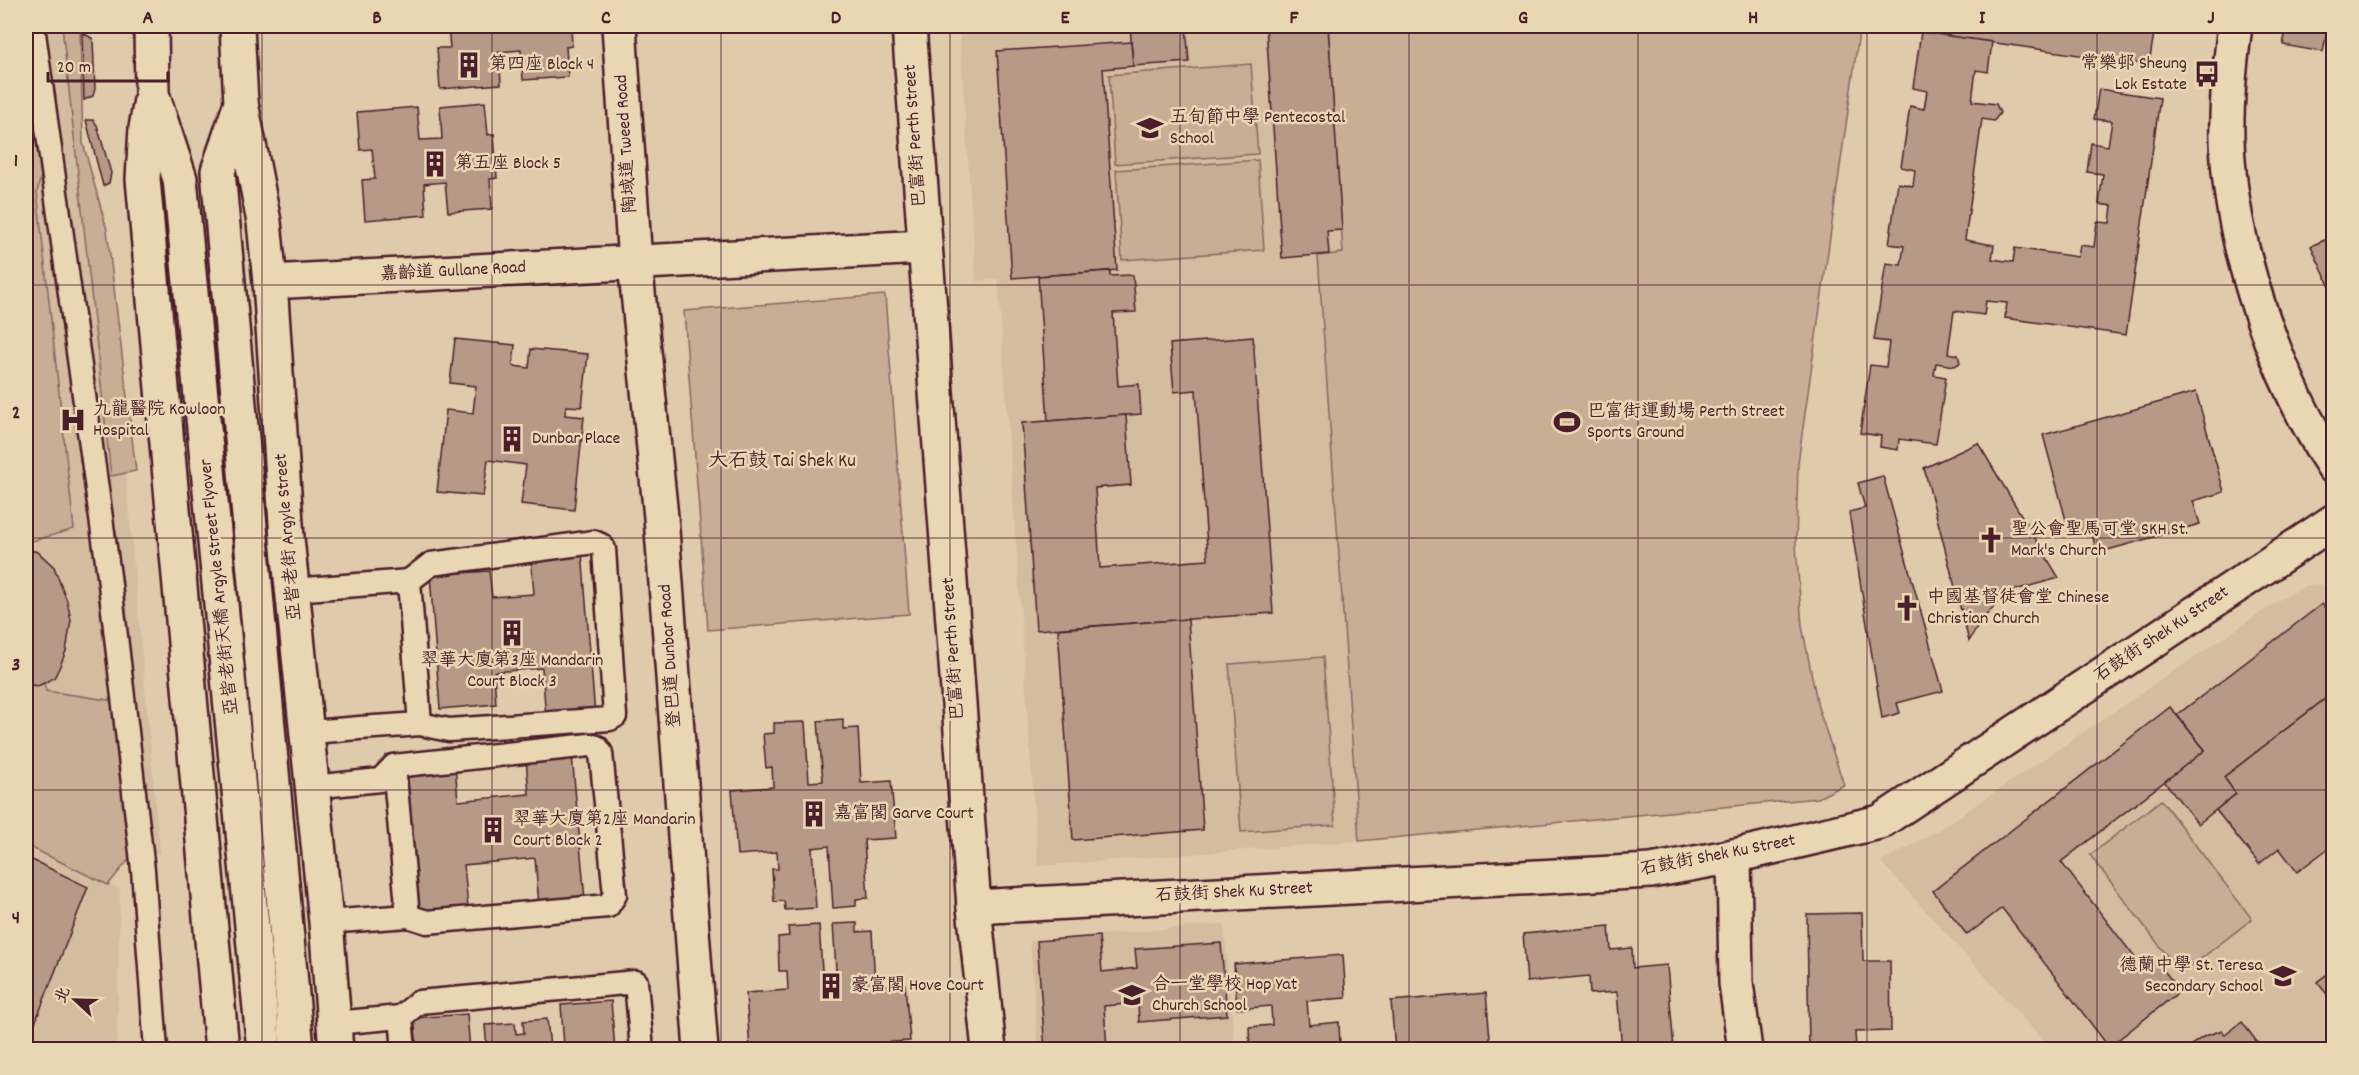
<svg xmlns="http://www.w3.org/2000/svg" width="2359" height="1075" font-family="Dekko,'LXGW WenKai TC',sans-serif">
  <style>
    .built { fill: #d3bca0 }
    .green { fill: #c7ae95; stroke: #886660; stroke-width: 1.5 }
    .building { fill: #b69a87; stroke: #4a1f2b; stroke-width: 1.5 }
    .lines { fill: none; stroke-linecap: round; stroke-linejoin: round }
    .lane-casing { stroke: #4a1f2b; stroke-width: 27 }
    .street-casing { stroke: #4a1f2b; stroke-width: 38 }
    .secondary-casing { stroke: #4a1f2b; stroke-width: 38 }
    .primary-casing { stroke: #4a1f2b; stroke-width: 38 }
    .lane { stroke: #e9d6b3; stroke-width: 22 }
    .street { stroke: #e9d6b3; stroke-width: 33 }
    .secondary { stroke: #e9d6b3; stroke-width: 33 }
    .primary { stroke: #e9d6b3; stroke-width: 33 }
    .grid { fill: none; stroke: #4a1f2b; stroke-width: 1.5; stroke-opacity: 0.55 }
    .labels { text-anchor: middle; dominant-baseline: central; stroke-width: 5; stroke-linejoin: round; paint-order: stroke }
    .poi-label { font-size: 18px; fill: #4a1f2b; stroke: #e9d6b3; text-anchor: start }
    .street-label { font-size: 18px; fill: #4a1f2b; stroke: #e9d6b3 }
    .neighbourhood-label { font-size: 20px; fill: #4a1f2b; stroke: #e9d6b3 }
    .neatline { fill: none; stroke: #4a1f2b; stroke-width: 2 }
    .grid-label { font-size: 20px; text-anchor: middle; font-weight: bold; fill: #4a1f2b }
  </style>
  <rect width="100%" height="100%" fill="#dfcbab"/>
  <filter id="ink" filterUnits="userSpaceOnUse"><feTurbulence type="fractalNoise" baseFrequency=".0167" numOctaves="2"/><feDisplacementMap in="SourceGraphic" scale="12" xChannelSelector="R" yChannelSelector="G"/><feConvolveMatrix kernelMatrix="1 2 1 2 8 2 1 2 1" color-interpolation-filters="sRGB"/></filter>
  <g filter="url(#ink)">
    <g class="built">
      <path d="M26 26H77V128L104 233 160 854 26 835Z"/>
      <path d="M959 26H1328L1343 254 1318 256 1359 841 1038 866 998 279 976 281Z"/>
      <path d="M2332 584 2333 1049H2051L1881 862 1937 831 2281 599 2307 585Z"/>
      <path d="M26 846 120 889 117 1049 26 1050Z"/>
      <path d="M1224 924 1235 1049H1038L1030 941Z"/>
    </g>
    <g class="green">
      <path d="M62 26H80L83 143 107 230 136 471 111 476Z"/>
      <path d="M1328 26H1860L1798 463 1796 545 1802 626 1818 707 1844 785 1818 798 1359 841 1318 256 1343 253Z"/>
      <path d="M26 49 42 173 37 192 74 529 29 542 26 541Z"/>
      <path d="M1251 64 1258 154 1115 164 1109 75Z"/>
      <path d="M1258 160 1264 250 1122 260 1116 170Z"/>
      <path d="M885 295 909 614 708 630 684 311Z"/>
      <path d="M26 631 32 636 46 691 129 703 141 788 130 858 108 885 26 845Z"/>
      <path d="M1323 657 1335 825 1241 832 1229 664Z"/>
      <path d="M2161 800 2252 919 2181 974 2090 855Z"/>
    </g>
    <g class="building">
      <path d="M448 26H571L572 46 566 47 568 77 523 80 521 50 499 52 501 84 440 89 437 48H450Z"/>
      <path d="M1130 26H1186L1189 62 1133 66Z"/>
      <path d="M1266 26H1328L1342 230 1327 231 1329 254 1282 258Z"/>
      <path d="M1914 26H2155L2149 65 1913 31Z"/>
      <path d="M2287 26H2328L2323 52 2283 45Z"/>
      <path d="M82 32 93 39 95 89 93 96 84 100Z"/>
      <path d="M1921 32 1992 42 1988 72 1976 70 1972 101 1996 104 2000 113 1994 121 1982 119 1965 240 1994 245 1992 259 2013 262 2015 248 2078 257 2080 245 2094 247 2097 222 2110 223 2112 206 2099 204 2103 174 2087 172 2091 143 2108 146 2112 121 2094 119 2099 89 2160 98 2126 335 2005 318 2007 303 1986 301 1984 315 1954 311 1948 353 1958 355 1960 363 1955 366 1936 363 1934 375 1946 377 1936 444 1899 439 1898 450 1880 447 1881 436 1860 433 1870 365 1886 367 1889 342 1874 340 1886 263 1901 265 1904 246 1889 244 1898 183 1913 186 1915 170 1901 167 1910 106 1924 109 1927 91 1913 88Z"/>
      <path d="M1131 42 1133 66 1103 69 1117 270 1012 278 997 51Z"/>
      <path d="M485 102 488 135 494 134 497 178 490 179 492 209 448 212 445 182 424 184 426 215 365 220 362 180 375 179 372 149 360 150 357 112 417 107 420 140 442 139 440 106Z"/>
      <path d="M86 120H93L97 125 111 173 109 183 103 186Z"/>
      <path d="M2334 236V296L2311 246Z"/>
      <path d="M1110 271V276L1133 275 1136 312 1113 313 1118 386 1139 384 1141 414 1048 421 1038 276Z"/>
      <path d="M1253 337 1273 613 1036 630 1022 423 1126 415 1131 485 1095 488 1100 568 1208 560 1196 390 1174 392 1170 344Z"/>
      <path d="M455 339 515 345 513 366 529 368 531 349 588 354 582 407 566 406 565 415 584 417 574 510 521 504 526 465 488 460 483 496 437 492 446 410 473 413 476 386 450 383Z"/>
      <path d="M2196 392 2224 492 2193 501 2200 524 2097 553 2091 530 2070 535 2043 435Z"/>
      <path d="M1978 443 2059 578 2015 590 1996 604 1981 621 1969 641 1924 468Z"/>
      <path d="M1883 476 1943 691 1897 703 1900 713 1882 718 1849 512 1865 508 1858 483Z"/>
      <path d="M26 549 38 552 54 567 67 601 71 620 66 651 60 666 54 678 38 686 26 684Z"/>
      <path d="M582 552 595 715 546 718 542 668 494 672 496 704 440 709 430 575 489 571 492 597 534 594 531 556Z"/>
      <path d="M2322 604 2334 619V692L2224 777 2236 794 2198 824 2164 781 2205 750 2177 715Z"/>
      <path d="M1188 619 1203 830 1073 840 1058 629Z"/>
      <path d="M2334 692V844L2297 872 2279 848 2259 864 2216 810 2236 794 2224 777Z"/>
      <path d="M2170 707 2205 750 2061 862 2143 968 2155 959 2180 991 2109 1047 2002 908 1967 935 1933 891Z"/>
      <path d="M843 719V729L858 728 861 783 891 781 896 838 864 840 868 898 856 899V906L833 908 829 846 812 848 816 908 785 910 784 901 774 902 772 869H778L777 852 737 855 732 790 773 787 772 767 766 768 763 734 774 733V723L805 722 809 782 823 781 818 721Z"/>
      <path d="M572 755 585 900 539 905 535 858 464 865 468 907 415 912 402 771 455 765 458 801 529 794 526 759Z"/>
      <path d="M26 857 88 887 26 1046Z"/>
      <path d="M1862 913 1863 961H1890L1891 1031 1855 1032 1856 1050H1809L1807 914Z"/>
      <path d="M857 923V932L872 931 875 986 905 984 910 1041 878 1043 879 1050H750L746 993 788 990 787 971H779L778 937 789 936 788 927 819 925 823 986 837 985 833 924Z"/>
      <path d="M1609 926 1611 950 1632 948 1633 968 1667 965 1674 1050H1622L1617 992 1590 994 1589 976 1527 982 1523 934Z"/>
      <path d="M1099 936 1102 972 1137 968 1135 949 1221 943 1227 1015 1139 1022 1138 1003 1104 1006 1107 1050H1045L1037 941Z"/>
      <path d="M1343 955 1346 998 1307 1001 1309 1025 1339 1022 1340 1045 1310 1050H1250L1249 1027 1272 1025 1271 1006 1237 1009 1234 964Z"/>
      <path d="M2334 969V1003L2317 982Z"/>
      <path d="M1486 993 1491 1050H1395L1391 1001Z"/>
      <path d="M611 1001 615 1050H487L485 1025 515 1023 516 1034 524 1033 523 1021 547 1019 550 1047 564 1046 561 1005Z"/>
      <path d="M467 1014 470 1050H417L414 1018Z"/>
      <path d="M2242 1022 2263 1050H2184L2203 1037 2222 1030 2225 1035Z"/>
    </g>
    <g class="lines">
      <g class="lane-casing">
        <g id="lane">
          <path d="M33 26 109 576 143 870 156 1050"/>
          <path d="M409 581 431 564 594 542 601 545 604 549 615 716 610 719 449 730 420 724"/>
          <path d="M293 590 409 581 420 724C382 727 345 728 307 733"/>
          <path d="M394 766 590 745 597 747 601 753 615 895 608 906 427 922 408 916"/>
          <path d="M313 787 380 780 394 766 408 916 326 922"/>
          <path d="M401 1017 419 1002 636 982 642 1050"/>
          <path d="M334 1023 401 1017 404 1050"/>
        </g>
      </g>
      <g class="street-casing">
        <g id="street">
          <path d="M619 26 635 263 661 517 701 1050"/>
          <path d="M909 26 974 907 989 1050"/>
          <path d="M270 282 923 247"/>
          <path d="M1734 856 1736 983 1745 1050"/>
          <path d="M974 907 1651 871 1734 856 1880 822 2334 521"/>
        </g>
      </g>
      <g class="secondary-casing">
        <g id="secondary">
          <path d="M2235 26C2230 63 2226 101 2227 140 2230 246 2276 378 2334 467"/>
          <path d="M152 94 146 128 143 179 222 1050"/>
          <path d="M241 103 264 222 270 282 287 538 326 922 336 1050"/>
        </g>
      </g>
      <g class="primary-casing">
        <g id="primary">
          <path d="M151 26 152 94 180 179 264 1050"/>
          <path d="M237 26 241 103 218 171 297 1050"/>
        </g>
      </g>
      <use href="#lane" class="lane"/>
      <use href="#street" class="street"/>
      <use href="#secondary" class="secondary"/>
      <use href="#primary" class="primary"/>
    </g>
  </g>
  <path class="grid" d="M262 26V1050M492 26V1050M721 26V1050M950 26V1050M1180 26V1050M1409 26V1050M1638 26V1050M1867 26V1050M2097 26V1050M26 285H2334M26 538H2334M26 790H2334"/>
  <defs>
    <g id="building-bare" transform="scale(2.07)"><path d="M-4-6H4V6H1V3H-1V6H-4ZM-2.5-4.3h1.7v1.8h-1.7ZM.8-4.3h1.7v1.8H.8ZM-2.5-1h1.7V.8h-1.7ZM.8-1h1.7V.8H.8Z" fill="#4a1f2b" stroke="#e9d6b3" stroke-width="2.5" paint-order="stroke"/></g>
    <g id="bus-bare" transform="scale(2.07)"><path d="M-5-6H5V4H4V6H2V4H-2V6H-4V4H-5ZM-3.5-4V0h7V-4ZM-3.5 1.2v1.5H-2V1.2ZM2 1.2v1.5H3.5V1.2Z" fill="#4a1f2b" stroke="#e9d6b3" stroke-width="2.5" paint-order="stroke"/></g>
    <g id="school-bare" transform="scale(2.07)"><path d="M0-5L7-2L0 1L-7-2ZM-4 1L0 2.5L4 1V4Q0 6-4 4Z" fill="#4a1f2b" stroke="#e9d6b3" stroke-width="2.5" paint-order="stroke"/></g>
    <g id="hospital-bare" transform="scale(2.07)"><path d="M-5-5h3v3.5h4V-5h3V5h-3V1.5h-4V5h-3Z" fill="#4a1f2b" stroke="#e9d6b3" stroke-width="2.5" paint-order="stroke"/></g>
    <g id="stadium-bare" transform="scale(2.07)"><path d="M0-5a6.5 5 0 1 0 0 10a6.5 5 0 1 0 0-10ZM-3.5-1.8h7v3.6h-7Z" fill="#4a1f2b" stroke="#e9d6b3" stroke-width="2.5" paint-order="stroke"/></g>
    <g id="church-bare" transform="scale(2.07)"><path d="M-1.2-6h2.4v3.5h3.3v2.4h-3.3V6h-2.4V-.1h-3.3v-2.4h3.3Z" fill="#4a1f2b" stroke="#e9d6b3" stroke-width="2.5" paint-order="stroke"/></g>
  </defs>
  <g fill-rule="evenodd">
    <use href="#building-bare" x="469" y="65"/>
    <use href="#bus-bare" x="2207" y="74"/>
    <use href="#school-bare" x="1150" y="128"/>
    <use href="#building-bare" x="435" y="164"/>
    <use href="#hospital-bare" x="73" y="420"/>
    <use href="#stadium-bare" x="1567" y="422"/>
    <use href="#building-bare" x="512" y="439"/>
    <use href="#church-bare" x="1991" y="540"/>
    <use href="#church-bare" x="1907" y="608"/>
    <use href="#building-bare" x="512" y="633"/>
    <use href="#building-bare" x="814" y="814"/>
    <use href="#building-bare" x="493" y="830"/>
    <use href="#school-bare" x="2283" y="976"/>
    <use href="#building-bare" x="831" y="986"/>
    <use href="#school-bare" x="1132" y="995"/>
  </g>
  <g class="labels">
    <g class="poi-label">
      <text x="2187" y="64" text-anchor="end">常樂邨 Sheung<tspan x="2187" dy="21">Lok Estate</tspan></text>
      <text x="489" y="65">第四座 Block 4</text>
      <text x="1170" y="118">五旬節中學 Pentecostal<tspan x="1170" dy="21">School</tspan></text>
      <text x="455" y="164">第五座 Block 5</text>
      <text x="93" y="410">九龍醫院 Kowloon<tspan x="93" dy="21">Hospital</tspan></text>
      <text x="1587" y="412">巴富街運動場 Perth Street<tspan x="1587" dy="21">Sports Ground</tspan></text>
      <text x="532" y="439">Dunbar Place</text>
      <text x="2011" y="530">聖公會聖馬可堂 SKH St.<tspan x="2011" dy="21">Mark's Church</tspan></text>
      <text x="1927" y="598">中國基督徒會堂 Chinese<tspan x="1927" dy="21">Christian Church</tspan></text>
      <text x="512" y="661" text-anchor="middle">翠華大廈第3座 Mandarin<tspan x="512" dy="21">Court Block 3</tspan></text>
      <text x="834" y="814">嘉富閣 Garve Court</text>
      <text x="513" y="820">翠華大廈第2座 Mandarin<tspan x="513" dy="21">Court Block 2</tspan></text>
      <text x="2263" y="966" text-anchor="end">德蘭中學 St. Teresa<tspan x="2263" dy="21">Secondary School</tspan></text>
      <text x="1152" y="985">合一堂學校 Hop Yat<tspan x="1152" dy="21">Church School</tspan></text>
      <text x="851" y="986">豪富閣 Hove Court</text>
    </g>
    <g class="street-label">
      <text transform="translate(916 136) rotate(-94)">巴富街 Perth Street</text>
      <text transform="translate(627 144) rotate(-94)">陶域道 Tweed Road</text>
      <text transform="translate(453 272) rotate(-3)">嘉齡道 Gullane Road</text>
      <text transform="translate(289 537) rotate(-95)">亞皆老街 Argyle Street</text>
      <text transform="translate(220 587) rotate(-96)">亞皆老街天橋 Argyle Street Flyover</text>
      <text transform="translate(2162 635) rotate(-34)">石鼓街 Shek Ku Street</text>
      <text transform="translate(954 649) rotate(-94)">巴富街 Perth Street</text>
      <text transform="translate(671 656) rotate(-94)">登巴道 Dunbar Road</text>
      <text transform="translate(1718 856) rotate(-11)">石鼓街 Shek Ku Street</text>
      <text transform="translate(1234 893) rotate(-3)">石鼓街 Shek Ku Street</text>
    </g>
    <g class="neighbourhood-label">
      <text x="782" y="462">大石鼓 Tai Shek Ku</text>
    </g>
  </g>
  <rect width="2359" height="1075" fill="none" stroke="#e9d6b3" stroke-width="66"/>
  <g transform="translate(75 1000) rotate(292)" stroke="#e9d6b3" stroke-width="4.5" paint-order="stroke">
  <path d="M0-4.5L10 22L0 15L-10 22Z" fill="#4a1f2b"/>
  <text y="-9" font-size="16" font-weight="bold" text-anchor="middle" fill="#4a1f2b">北</text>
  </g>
  <path d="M48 72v9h120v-9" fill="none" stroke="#4a1f2b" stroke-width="3"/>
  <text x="57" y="72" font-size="18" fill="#4a1f2b" stroke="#e9d6b3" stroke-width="4.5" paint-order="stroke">20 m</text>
  <rect x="33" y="33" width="2293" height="1009" class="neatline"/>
  <g class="grid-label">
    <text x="148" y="23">A</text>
    <text x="377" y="23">B</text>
    <text x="606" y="23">C</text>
    <text x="836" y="23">D</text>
    <text x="1065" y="23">E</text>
    <text x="1294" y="23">F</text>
    <text x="1523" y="23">G</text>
    <text x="1753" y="23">H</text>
    <text x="1982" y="23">I</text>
    <text x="2211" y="23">J</text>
    <text x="16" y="166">1</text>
    <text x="16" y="418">2</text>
    <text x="16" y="670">3</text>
    <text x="16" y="923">4</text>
  </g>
</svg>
